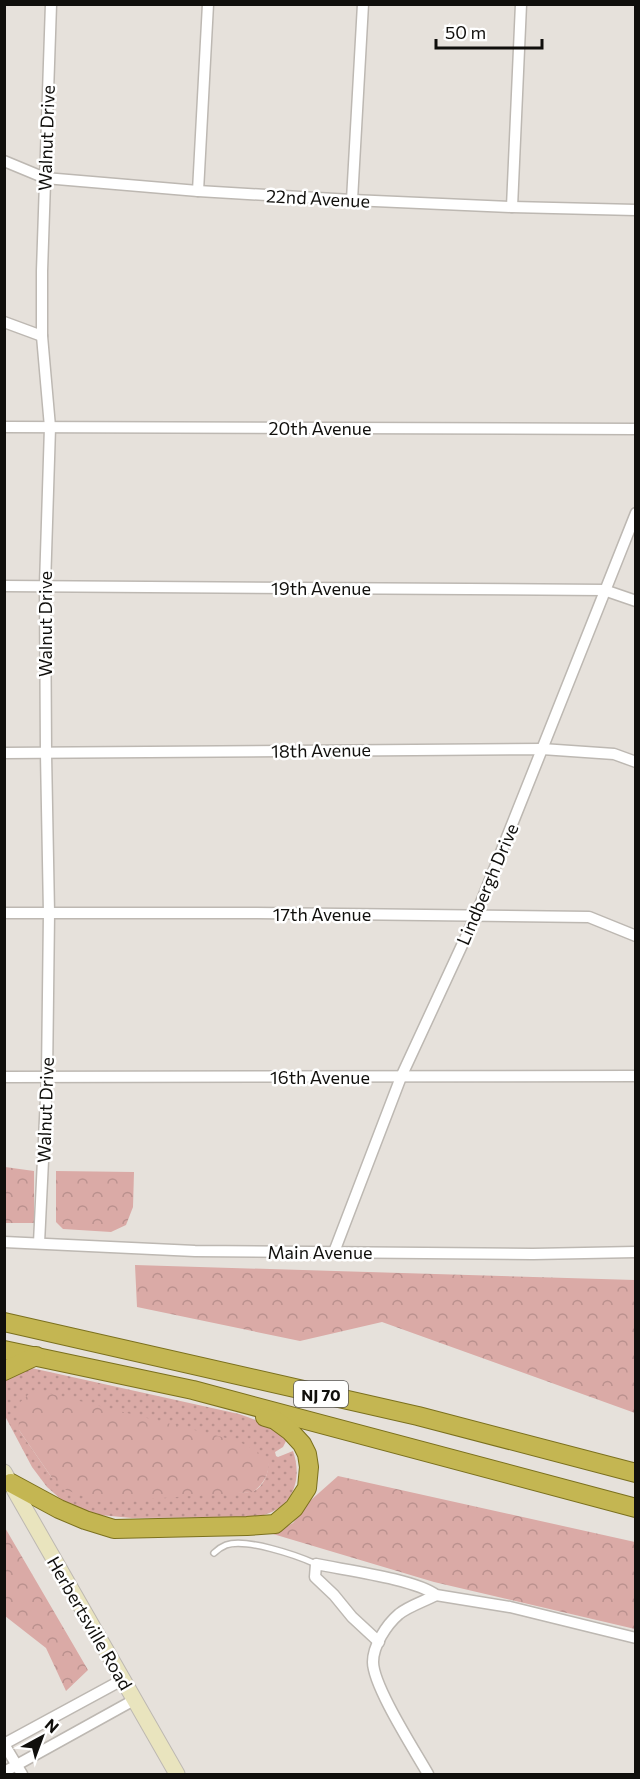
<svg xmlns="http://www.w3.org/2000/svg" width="640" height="1779" font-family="Commissioner,sans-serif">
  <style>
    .grass { fill: url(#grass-dots); fill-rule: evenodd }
    .forest { fill: url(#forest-crowns) }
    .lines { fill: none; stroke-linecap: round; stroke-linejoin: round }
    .service-casing { stroke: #bdb8b2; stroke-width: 8 }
    .minor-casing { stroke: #bdb8b2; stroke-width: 13 }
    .secondary-casing { stroke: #bdb8b2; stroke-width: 17 }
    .trunk-casing { stroke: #7b701e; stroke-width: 20 }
    .service { stroke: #fff; stroke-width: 5 }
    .minor { stroke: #fff; stroke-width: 10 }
    .secondary { stroke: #e9e4be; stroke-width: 15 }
    .trunk { stroke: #c4b652; stroke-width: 18 }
    .labels { text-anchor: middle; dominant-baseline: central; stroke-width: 5; stroke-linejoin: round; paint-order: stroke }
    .shield { fill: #fff; stroke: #585755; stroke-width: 1.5 }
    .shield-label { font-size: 16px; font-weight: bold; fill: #100f0c }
    .street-label { font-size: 18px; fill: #100f0c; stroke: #fff }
  </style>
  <defs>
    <pattern id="grass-dots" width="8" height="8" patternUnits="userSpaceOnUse" patternTransform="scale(1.5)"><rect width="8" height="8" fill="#daaaa6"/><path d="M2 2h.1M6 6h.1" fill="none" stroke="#ba918e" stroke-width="1.8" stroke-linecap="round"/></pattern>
    <pattern id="forest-crowns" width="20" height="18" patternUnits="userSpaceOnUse" patternTransform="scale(1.5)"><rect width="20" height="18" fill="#daaaa6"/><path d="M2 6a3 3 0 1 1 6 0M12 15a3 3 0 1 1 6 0" fill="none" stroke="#ba918e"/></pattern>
  </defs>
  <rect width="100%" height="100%" fill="#e6e1db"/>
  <path class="grass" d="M27 1367 239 1414C256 1420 274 1426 286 1441L283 1447 275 1452 276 1456 278 1457 293 1451C304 1483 290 1512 255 1517L132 1518 100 1515 73 1506 63 1501 47 1487 32 1467 5 1416 4 1382 8 1379 6 1377ZM19 1430 268 1461C269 1472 265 1485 254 1491 249 1493 240 1492 234 1492L52 1478Z"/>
  <g class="forest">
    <path d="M5 1167 34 1171V1223H5Z"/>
    <path d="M56 1171 134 1172 133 1207 126 1225 111 1232 63 1229 56 1222Z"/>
    <path d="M135 1265 635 1280V1413L382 1322 300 1341 137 1307Z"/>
    <path d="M44 1392 238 1441 256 1451 269 1460C269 1475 264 1483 253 1492L100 1502 66 1490 52 1478 19 1430 18 1404 29 1394Z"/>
    <path d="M338 1476 635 1542V1629L434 1582 273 1534 293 1523 311 1500Z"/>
    <path d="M4 1526 88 1670 66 1691 46 1648 5 1616Z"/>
  </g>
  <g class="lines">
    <g class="service-casing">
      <path id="service" d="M214 1553C217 1550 221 1547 226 1545 246 1538 296 1555 316 1564"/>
    </g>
    <g class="minor-casing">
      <g id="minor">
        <path d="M4 161 45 178 198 191 352 200 512 207 636 210"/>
        <path d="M198 191 208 4"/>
        <path d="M352 200 363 4"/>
        <path d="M512 207 521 4"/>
        <path d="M4 322 42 336"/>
        <path d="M4 427 636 429"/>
        <path d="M4 586 604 590 636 601"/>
        <path d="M4 753 542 749 614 754 636 762"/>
        <path d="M4 913H257L589 917 636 936"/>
        <path d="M4 1077 636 1076"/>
        <path d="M4 1242 195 1251 533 1254 636 1252"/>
        <path d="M39 1243 47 1077 49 913 46 754 45 586 50 427 42 336V271L51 4"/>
        <path d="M334 1252 401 1077 476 915 636 513"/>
        <path d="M379 1642 352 1617 334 1595 315 1577 316 1564C344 1570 415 1579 436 1595L510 1607 636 1638"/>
        <path d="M4 1744 122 1680"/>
        <path d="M4 1744 22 1774"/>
        <path d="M4 1772 134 1700"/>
        <path d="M428 1774C415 1751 373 1686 373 1662 373 1646 386 1625 399 1614 409 1606 425 1601 436 1595"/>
      </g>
    </g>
    <g class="secondary-casing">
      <path id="secondary" d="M4 1472 177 1774"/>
    </g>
    <g class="trunk-casing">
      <g id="trunk">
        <path d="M4 1322 418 1416 636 1473"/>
        <path d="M4 1350 193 1390 636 1508"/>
        <path d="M4 1371 36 1356"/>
        <path d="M11 1483 59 1509 85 1520 114 1529 247 1526 275 1524 294 1508 307 1488 309 1467 307 1454 302 1444 290 1431 275 1420 265 1417"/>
      </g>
    </g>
    <use href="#service" class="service"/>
    <use href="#minor" class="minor"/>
    <use href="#secondary" class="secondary"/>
    <use href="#trunk" class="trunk"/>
  </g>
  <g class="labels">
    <rect class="shield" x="294" y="1381" width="54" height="26" rx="4.5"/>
    <g class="shield-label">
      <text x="321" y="1394">NJ 70</text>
    </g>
    <g class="street-label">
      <text transform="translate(46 138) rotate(-88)">Walnut Drive</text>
      <text transform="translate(318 198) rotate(3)">22nd Avenue</text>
      <text x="320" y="428">20th Avenue</text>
      <text x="321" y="588">19th Avenue</text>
      <text transform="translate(45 624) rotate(-90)">Walnut Drive</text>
      <text transform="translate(321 750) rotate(-1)">18th Avenue</text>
      <text transform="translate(487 884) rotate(-67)">Lindbergh Drive</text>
      <text x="322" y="914">17th Avenue</text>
      <text x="320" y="1077">16th Avenue</text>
      <text transform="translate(45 1110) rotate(-88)">Walnut Drive</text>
      <text x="320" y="1252">Main Avenue</text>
      <text transform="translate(90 1623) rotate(60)">Herbertsville Road</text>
    </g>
  </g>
  <rect width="640" height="1779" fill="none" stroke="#100f0c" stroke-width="12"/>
  <g transform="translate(42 1737) rotate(41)" stroke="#ffffff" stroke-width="4.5" paint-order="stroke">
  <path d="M0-4.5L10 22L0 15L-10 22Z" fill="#100f0c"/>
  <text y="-9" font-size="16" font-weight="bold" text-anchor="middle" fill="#100f0c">N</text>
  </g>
  <path d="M436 39v9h106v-9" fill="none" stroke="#100f0c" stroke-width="3"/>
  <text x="445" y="39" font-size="18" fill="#100f0c" stroke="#ffffff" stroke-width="4.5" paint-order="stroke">50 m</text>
</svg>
